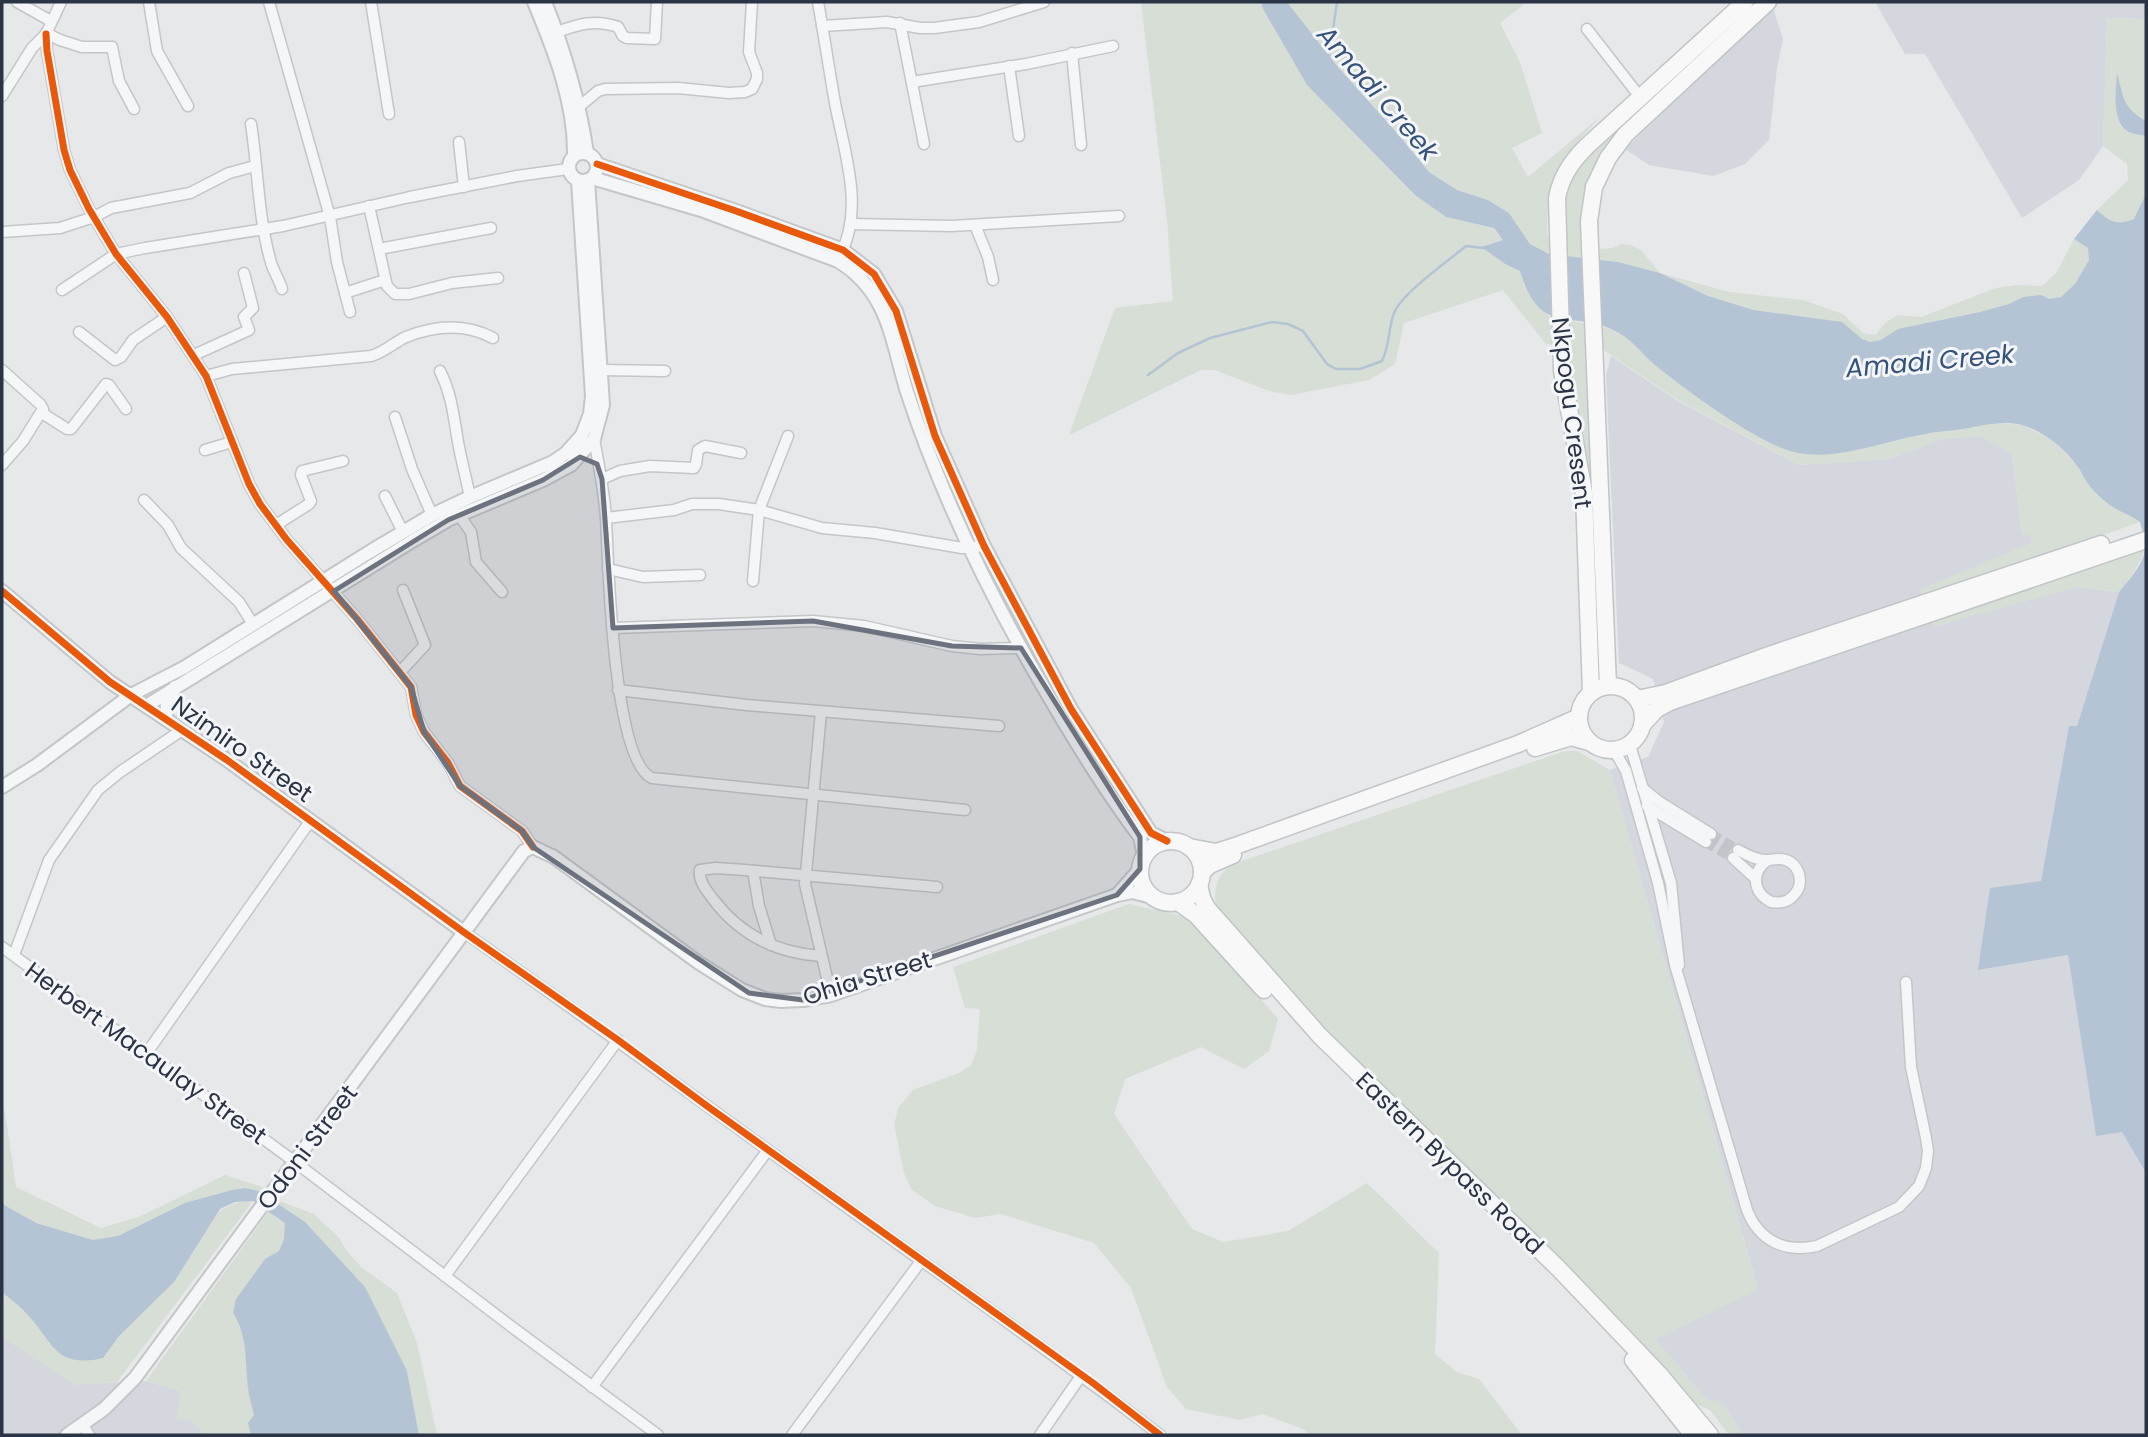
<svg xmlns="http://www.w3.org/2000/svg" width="2148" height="1437" font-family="Poppins,sans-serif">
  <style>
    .built { fill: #d4d7dd }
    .green { fill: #d6ded6 }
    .water { fill: #b4c4d5 }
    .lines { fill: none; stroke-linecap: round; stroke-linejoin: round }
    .stream { stroke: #b4c4d5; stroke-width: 2.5 }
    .minor-tunnel { stroke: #c1c4c9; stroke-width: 10; stroke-dasharray: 10 5; stroke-linecap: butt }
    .minor-casing { stroke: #c4c6c8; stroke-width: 13 }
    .tertiary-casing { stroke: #c4c6c8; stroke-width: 16 }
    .primary-casing { stroke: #c2c5c8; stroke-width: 19 }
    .minor { stroke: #f5f6f7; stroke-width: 10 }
    .tertiary { stroke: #f5f6f7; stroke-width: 12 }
    .primary { stroke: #f8f8f8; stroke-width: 16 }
    .cycleway-casing { stroke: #f4f6f9; stroke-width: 11 }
    .cycleway { stroke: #e8590c; stroke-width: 7 }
    .marked { fill: #6c737f; fill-opacity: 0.2; stroke: #6c737f; stroke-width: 5; stroke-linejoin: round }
    .labels { text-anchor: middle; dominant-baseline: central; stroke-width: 6; stroke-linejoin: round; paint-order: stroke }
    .street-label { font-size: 24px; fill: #2b3445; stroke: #f4f6f9 }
    .water-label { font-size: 26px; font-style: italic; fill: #34527a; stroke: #f4f6f9 }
  </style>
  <rect width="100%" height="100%" fill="#e6e8ea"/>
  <g class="built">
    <path d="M1875 2H2146V19L2107 18 2103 146 2079 180 2022 218 1925 54H1905Z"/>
    <path d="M1773 8 1783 39 1777 68 1769 140 1745 164 1713 176 1649 165 1625 149Z"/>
    <path d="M1611 356 1678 401 1799 465 1889 459 1941 439 1982 436 2012 454 2022 535H2030L2033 543 1921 589 1934 626 2077 587 2119 592 2077 726H2069L2041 882 1979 970 2068 955 2096 1135 2122 1132 2146 1173V1435H1743L1721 1402 1707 1400 1655 1339 1758 1289 1610 770 1648 757 1664 722 1653 679 1619 663 1606 375Z"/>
    <path d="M2 1337 75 1384 146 1381 181 1391 191 1420 204 1435H2Z"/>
  </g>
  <g class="green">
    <path d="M1141 2H1261L1263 9 1307 85 1415 195 1446 217 1493 228 1503 240 1488 244 1507 265 1520 271 1524 284 1549 316 1611 329 1624 336 1670 377 1755 434 1818 454 1852 450 1925 433 1995 423 2023 425 2053 441 2075 462 2090 487 2113 507 2129 513 2140 522 1925 598 1921 589 2033 542 2030 535H2022L2012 454 1982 436 1941 439 1889 459 1799 465 1678 400 1602 349 1585 346 1604 679 1596 681 1589 479 1568 345 1546 344 1503 290 1404 323 1395 364 1369 380 1291 395 1269 391 1215 370H1201L1069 435 1115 308 1173 301 1167 220Z"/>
    <path d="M1287 2H1527L1500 23 1520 62 1542 133 1512 148 1528 177 1600 117C1558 163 1548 171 1547 235L1564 242V192L1583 159 1648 99 1650 101C1601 149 1580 172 1581 244L1599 249 1613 248 1621 244 1631 245 1641 250 1660 273 1729 292 1803 300 1843 314 1863 333 1876 335 1885 323 1898 315 1921 317 1996 288 2018 285 2042 286 2057 272 2074 239 2097 210 2128 180 2127 164 2103 146 2107 18 2146 19V220L2086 301 1881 346 1835 343 1708 296 1660 273 1618 262 1549 254 1530 244 1509 213 1488 200 1457 190 1429 172 1397 133 1338 67Z"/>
    <path d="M2145 547C2141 564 2131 578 2119 592L2077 587 1934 627 1933 618Z"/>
    <path d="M1565 751H1577L1610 770 1758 1290 1656 1339 1707 1400 1721 1402 1743 1435H1729L1710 1410 1693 1403 1356 1071 1216 907C1213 888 1217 875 1233 864Z"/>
    <path d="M1129 904 1191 918 1278 1019 1269 1051 1244 1069 1201 1047 1125 1079 1114 1114 1192 1229 1223 1242 1288 1231 1367 1183 1439 1253 1435 1354 1457 1372 1479 1379 1522 1435H1310L1303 1429 1263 1414 1240 1420 1186 1409 1167 1387 1131 1288 1094 1243 1001 1214 975 1218 935 1206 912 1190 904 1173 894 1124 899 1107 913 1090 959 1073 971 1065 977 1050 980 1009 965 1008 953 967Z"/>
    <path d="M2 1108 5 1112 16 1187 101 1228 141 1216 225 1175 262 1187 280 1201 314 1214 339 1238 346 1250 361 1267 397 1293 417 1343 437 1435H419L407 1371 259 1191 245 1188 232 1190 172 1246 2 1248Z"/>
    <path d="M253 1201 117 1382 75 1385 2 1337V1272L193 1252C212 1222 213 1203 253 1201Z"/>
    <path d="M269 1211 285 1223 394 1435H204L191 1420 176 1419 181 1391 146 1381Z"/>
  </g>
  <g class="water">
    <path d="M1261 2H1287L1338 67 1397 133 1429 172 1457 190 1488 200 1509 213 1530 244 1549 254 1618 262 1660 273 1708 296 1753 310 1842 322 1862 339 1870 342 1881 340 1898 329 1980 312 2009 304 2023 297 2041 295 2049 299 2061 297 2075 284 2089 260 2088 248 2074 239 2097 210C2110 222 2117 226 2134 219L2146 194V1173L2122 1132 2096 1136 2068 955 1978 970 1990 888 2041 881 2069 726H2077L2119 592C2129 580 2146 562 2145 546 2145 538 2142 530 2140 522 2131 515 2122 513 2113 507 2106 503 2098 495 2093 490 2085 482 2082 471 2075 463 2063 447 2043 432 2025 426 2005 419 1981 426 1962 429 1949 431 1937 431 1925 434 1883 441 1836 462 1794 452 1757 443 1686 390 1655 365 1643 355 1633 341 1619 333 1575 307 1541 341 1520 271L1507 265 1481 247 1503 240 1494 228 1446 217 1415 195 1307 85 1263 9Z"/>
    <path d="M2117 73C2124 98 2122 107 2146 121V136C2141 135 2134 134 2129 132 2111 123 2116 89 2117 73Z"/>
    <path d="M245 1188 259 1191 305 1222 365 1287 407 1371 419 1435H251L248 1423 254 1415C252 1406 249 1397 248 1388 245 1361 248 1336 233 1313L236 1299 265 1259 279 1251 284 1240 285 1223 253 1201 235 1202 220 1209 174 1282 119 1336 103 1358C55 1369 54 1343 27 1314 20 1306 10 1299 2 1292V1200L4 1205 36 1223 93 1240 118 1236 185 1203 232 1190Z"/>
  </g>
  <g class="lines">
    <g class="stream">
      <path d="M1329 57 1337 2"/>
      <path d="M1148 375 1178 353 1210 338 1272 322 1288 324 1303 331 1327 364 1336 369H1360L1382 361C1390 345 1388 329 1394 313 1402 293 1448 261 1466 246L1483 248"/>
    </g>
    <g class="minor-tunnel">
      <path d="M1711 834 1738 850"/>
      <path d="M1706 842 1733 858"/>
    </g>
    <g class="minor-casing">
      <g id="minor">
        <path d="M17 2 51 21"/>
        <path d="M149 2 157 51 188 106"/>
        <path d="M269 2 330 217 337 262 350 312"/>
        <path d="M371 2 389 114"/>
        <path d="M818 2C824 35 829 69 835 103 844 151 865 209 840 255"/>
        <path d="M900 23 924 144"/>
        <path d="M822 26 887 22 920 28H934L979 22 1044 2"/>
        <path d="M1587 29 1640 97"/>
        <path d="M557 32C579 24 595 19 618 27L623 36 627 38 655 39 657 2"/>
        <path d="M46 33 60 40 82 47H112L119 81 134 109"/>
        <path d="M46 34 47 51 64 150 70 170 89 209 116 254 167 317 206 376 249 484 260 504 287 540 357 619 411 687 416 715 424 732 448 763 460 786 522 831 533 847"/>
        <path d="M1072 53 1081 145"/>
        <path d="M1009 66 1019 136"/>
        <path d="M912 82 1026 64 1113 46"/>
        <path d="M2 96 32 48 46 34 61 2"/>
        <path d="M580 106 598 91 605 89 678 88 729 93 745 92 752 89 757 79V73L749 52 752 2"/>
        <path d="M251 124C258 169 258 215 270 259 272 269 279 279 282 289"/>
        <path d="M459 142 464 187"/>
        <path d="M369 206 387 286 395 294H409L452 283 498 278"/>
        <path d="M851 224 952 226 1119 216"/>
        <path d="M975 225 988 257 993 280"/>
        <path d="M2 232 60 228 94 217 111 208 190 193 229 173 255 166"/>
        <path d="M379 249 491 228"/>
        <path d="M62 290 116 254 145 248 283 226 410 197 517 176 568 169"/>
        <path d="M345 293 385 280"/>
        <path d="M79 332 115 360 121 357 133 340 167 317"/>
        <path d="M194 355 249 330 244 317 253 308 244 273"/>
        <path d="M2 370 40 404 43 409 23 441 2 465"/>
        <path d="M602 370 665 371"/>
        <path d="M440 371C451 393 453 412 457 436 460 456 466 477 470 497"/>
        <path d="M206 376 232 369 371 356C385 352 393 343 406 337 434 326 465 323 493 338"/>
        <path d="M42 413 67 429H71L106 384 109 385 126 409"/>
        <path d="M395 417 412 469 432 515"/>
        <path d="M594 439C599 465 604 491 606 518 608 562 613 761 652 778L965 810"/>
        <path d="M205 450 232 442"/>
        <path d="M602 479 620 471 650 466 694 468 696 464 698 450 705 446 741 453"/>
        <path d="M385 496 403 532"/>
        <path d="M144 500 168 525 181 548 239 602 253 624"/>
        <path d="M459 515 471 532 476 562 502 592"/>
        <path d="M606 518 674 510 692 504H719L759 510 822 528 875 533 962 548 984 546"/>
        <path d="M276 525 309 504 311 501 301 475 302 471 343 461"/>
        <path d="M608 569 643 577 700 575"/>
        <path d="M753 581 759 510 788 436"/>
        <path d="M613 628 813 621 864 626 952 646 980 649 1021 648"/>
        <path d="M400 672 425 645 403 590"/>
        <path d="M618 690 747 705 999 726"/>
        <path d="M821 712 805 884 831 995"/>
        <path d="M1630 745 1671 883 1679 965"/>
        <path d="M1614 750 1626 771 1658 883 1675 965 1747 1210C1759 1241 1785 1253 1817 1246L1899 1207 1919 1186 1926 1168 1928 1151 1926 1138 1911 1067 1906 982"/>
        <path d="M1642 788 1658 801 1711 834"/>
        <path d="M1647 806 1706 842"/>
        <path d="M1738 850C1747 855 1758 861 1769 860 1776 859 1780 858 1786 860 1801 866 1805 886 1792 897 1786 903 1779 903 1771 902 1752 892 1751 872 1768 860"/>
        <path d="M1733 858 1755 878"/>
        <path d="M753 871 759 906 771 945"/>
        <path d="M465 933C596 1024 723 1118 852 1211 955 1285 1060 1358 1160 1435"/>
        <path d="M2 947 295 1162 516 1330 658 1435"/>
        <path d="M14 955 49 860 98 790 120 772 182 730"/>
        <path d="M821 956C777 953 740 935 713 899 707 891 698 881 700 870L716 868 745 870 937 887"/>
        <path d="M146 1054 311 820"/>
        <path d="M445 1276 618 1040"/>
        <path d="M592 1387 768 1150"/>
        <path d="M83 1425 89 1435"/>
        <path d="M792 1435 921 1261"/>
        <path d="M1040 1435 1081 1376"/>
      </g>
    </g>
    <g class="tertiary-casing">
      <g id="tertiary">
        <path d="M534 2C554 50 575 103 574 155"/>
        <path d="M545 2C565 52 579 100 587 153"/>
        <circle cx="583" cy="167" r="14"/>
        <path d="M597 164 736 211 843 250 874 274 896 311 935 436 984 546 1071 709 1151 833 1167 841"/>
        <path d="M592 178 701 210 838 261C889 292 891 340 907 392 941 496 990 596 1045 690 1074 740 1105 791 1140 837L1144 856"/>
        <path d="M2 591 110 682 227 760 465 933"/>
        <path d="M146 706 414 540 448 520 543 480 571 465 594 439 603 405 588 180"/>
        <path d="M166 719 167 703 175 687"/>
        <path d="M2 787 37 765 131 695 185 667 371 551 432 515 470 497 553 462 566 453 582 435 590 414 592 396 578 181"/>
        <path d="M1117 895 1140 869"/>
        <path d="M67 1435 104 1409 135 1378 524 851 533 847 554 857 699 963 742 990 765 999 781 1001 803 1000 831 995 1117 895 1132 892 1152 897"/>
      </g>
    </g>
    <g class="primary-casing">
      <g id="primary">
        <circle cx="1611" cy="718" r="32"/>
        <path d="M1608 686 1589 221 1594 187 1608 158 1625 135 1768 2"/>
        <path d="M1591 693 1584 493 1562 370 1557 198C1561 177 1571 162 1587 146L1745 2"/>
        <path d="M1637 699 1666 693 1769 655 2101 544"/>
        <path d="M1642 725 1657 709 1670 702 2146 540"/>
        <path d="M1535 748 1571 737 1589 742"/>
        <circle cx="1171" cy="872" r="31"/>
        <path d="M1189 847 1216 852 1238 845 1518 744 1579 717"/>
        <path d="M1202 872 1210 865 1233 855"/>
        <path d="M1199 885 1202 898 1207 908 1320 1036 1559 1269 1659 1374 1710 1435"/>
        <path d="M1178 902 1196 915 1264 990"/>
        <path d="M1633 1360 1693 1435"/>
      </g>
    </g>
    <use href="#minor" class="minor"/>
    <use href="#tertiary" class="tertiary"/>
    <use href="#primary" class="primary"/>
    <g class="cycleway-casing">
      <g id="cycleway">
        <path d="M46 34 47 51 64 150 70 170 89 209 116 254 167 317 206 376 249 484 260 504 287 540 357 619 411 687 416 715 424 732 448 763 460 786 522 831 533 847"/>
        <path d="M597 164 736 211 843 250 874 274 896 311 935 436 984 546 1071 709 1151 833 1167 841"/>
        <path d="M2 591 110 682 227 760 465 933 618 1040 707 1106 1093 1383 1160 1435"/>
      </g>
    </g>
    <use href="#cycleway" class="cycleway"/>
  </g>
  <path class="marked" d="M580 457 597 464 602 479 613 628 813 621 952 646 1021 648 1140 837V869L1117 895 803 1000 749 993 533 847 522 831 460 786 424 732 411 687 334 591 448 520 543 480Z"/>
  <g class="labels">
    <g class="street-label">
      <text transform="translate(1572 413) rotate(83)">Nkpogu Cresent</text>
      <text transform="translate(242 749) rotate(35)">Nzimiro Street</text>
      <text transform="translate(867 978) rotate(-17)">Ohia Street</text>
      <text transform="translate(146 1053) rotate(36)">Herbert Macaulay Street</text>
      <text transform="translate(307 1147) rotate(-53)">Odoni Street</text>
      <text transform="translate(1450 1163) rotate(44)">Eastern Bypass Road</text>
    </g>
    <g class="water-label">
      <text transform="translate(1378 93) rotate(49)">Amadi Creek</text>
      <text transform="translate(1930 361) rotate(-5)">Amadi Creek</text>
    </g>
  </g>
  <rect width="2148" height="1437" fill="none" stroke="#2b3445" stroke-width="7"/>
</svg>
